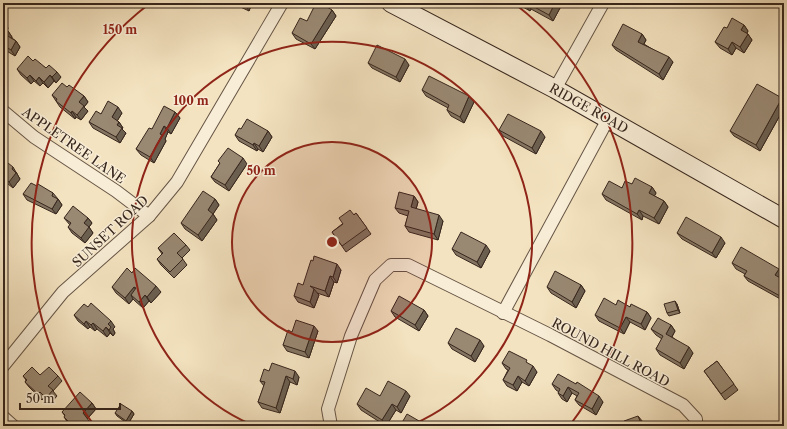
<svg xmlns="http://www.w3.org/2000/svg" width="787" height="429" font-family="'Libre Caslon Text',serif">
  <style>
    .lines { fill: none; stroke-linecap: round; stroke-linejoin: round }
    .minor-casing { stroke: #665546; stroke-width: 14 }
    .secondary-casing { stroke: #37261d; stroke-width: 20 }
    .minor { stroke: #f8edd6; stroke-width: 12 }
    .secondary { stroke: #f8edd6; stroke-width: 18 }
    .wall { fill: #847562; stroke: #37261d }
    .shaded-wall { fill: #6b5f50; stroke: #37261d }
    .building { fill: #998872; stroke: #37261d }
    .ring { fill: none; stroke: #8f2418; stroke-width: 2 }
    .labels { text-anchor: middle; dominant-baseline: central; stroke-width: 3; stroke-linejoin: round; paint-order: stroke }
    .street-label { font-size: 13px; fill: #37261d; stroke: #f8edd6 }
    .centre { fill: #8f2418; stroke: #f8edd6; stroke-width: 2 }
    .ring-label { font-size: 12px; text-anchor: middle; font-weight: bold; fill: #8f2418; stroke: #f8edd6; stroke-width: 3; stroke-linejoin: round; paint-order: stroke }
  </style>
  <rect width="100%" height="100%" fill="#f4e3c0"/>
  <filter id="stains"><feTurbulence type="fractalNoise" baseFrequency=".005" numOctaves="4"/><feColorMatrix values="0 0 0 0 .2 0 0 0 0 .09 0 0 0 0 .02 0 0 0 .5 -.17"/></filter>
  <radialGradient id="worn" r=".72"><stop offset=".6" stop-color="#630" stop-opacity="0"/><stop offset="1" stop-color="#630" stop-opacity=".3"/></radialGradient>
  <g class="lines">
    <g class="minor-casing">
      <g id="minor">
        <path d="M555 89 603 3"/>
        <path d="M3 111 34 137 116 191 149 216"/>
        <path d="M503 313 608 119"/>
        <path d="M3 366 63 292 149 216 177 182 282 3"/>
        <path d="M3 417 13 426"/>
        <path d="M331 426 328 409 351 336 375 280 391 265H408L550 335 683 405 696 419V426"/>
      </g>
    </g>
    <g class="secondary-casing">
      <path id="secondary" d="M391 3 555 89 784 219"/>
    </g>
    <use href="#minor" class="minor"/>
    <use href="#secondary" class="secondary"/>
  </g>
  <g class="wall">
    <path d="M232 3H252L249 11Z"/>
    <path d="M516 3H557L560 8 553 21 531 9 530 11Z"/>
    <path d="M332 10 336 16 315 49 296 39 292 33 307 21Z"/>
    <path d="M3 22 8 28 7 30 8 31 12 37V38L16 41 20 47 15 56 5 50 3 54Z"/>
    <path d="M744 25 748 31 747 33 752 40 744 53 736 48 732 55 720 48 715 42 727 28Z"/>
    <path d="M642 34 646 40 644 44 673 62 663 80 616 50 612 45Z"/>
    <path d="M33 61 46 68 61 77 56 83 54 81 48 88 43 83 40 86 34 81 31 84 21 75 17 69Z"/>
    <path d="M368 63 409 65 400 82 372 68Z"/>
    <path d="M67 87 84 96 88 102 84 107 88 111 81 120 76 117 75 119 60 107 52 95Z"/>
    <path d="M422 90 469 96 474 102 464 123 451 116 447 110 448 108 426 96Z"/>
    <path d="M782 98 784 101V108L760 151 734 136 730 131Z"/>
    <path d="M175 112 180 118 171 134 168 132 165 139 166 141 154 163 141 155 136 149 152 129Z"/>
    <path d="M122 113 117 121 119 122 123 128 122 129 126 133 120 143 93 128 89 122 101 114Z"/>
    <path d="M241 129 268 131 272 137 263 152 258 149 257 151 239 141 235 135Z"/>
    <path d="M499 130 545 137 536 154 503 136Z"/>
    <path d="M3 159 17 173V174L20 179 13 188 3 180Z"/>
    <path d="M218 161 247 164 229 191 215 182 211 177 220 163Z"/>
    <path d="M632 184 652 187 656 193 654 196 664 201 668 207 659 224 643 216 642 220 606 200 602 194Z"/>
    <path d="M37 186 53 193 58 199 62 205 56 214 27 200 23 194Z"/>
    <path d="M414 196 418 202 416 209 443 221 438 240 409 232 405 226 408 216 399 213 395 208Z"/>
    <path d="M215 199 219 205 213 214 217 220 202 241 185 229 181 223Z"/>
    <path d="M356 213 371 234 346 252 332 232Z"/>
    <path d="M64 218H88L92 223 89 227 93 233 85 243 72 233 68 227 70 225Z"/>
    <path d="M677 233 725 243 716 258 682 239Z"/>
    <path d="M186 245 190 250 182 258 187 265 174 278 161 265 157 259 162 254 158 248Z"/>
    <path d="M452 249 490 251 481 268 456 255Z"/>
    <path d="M732 263 783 274 781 278 784 280V301L748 281 744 276 745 274 736 269Z"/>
    <path d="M341 270 337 283 334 282 329 297 317 293 319 295 314 308 298 302 294 296 303 285Z"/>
    <path d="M132 273 161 292 151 303 149 301 143 308 135 301 133 299 129 304 116 293 112 287Z"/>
    <path d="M581 285 585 291 576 308 551 293 547 287Z"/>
    <path d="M677 304 680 313 669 316 667 313Z"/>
    <path d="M616 305 630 307 647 312 651 318 645 330 630 322 624 334 599 321 595 315Z"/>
    <path d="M424 310 428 316 419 331 395 317 391 311Z"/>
    <path d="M74 315 115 327 113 329 115 333 113 336 110 333 107 337 97 329 95 331 90 327 88 329 78 321Z"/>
    <path d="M671 325 675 331 672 337 693 353 684 369 660 355 656 349 662 339 656 335 651 329Z"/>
    <path d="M318 331 309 358 287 351 283 345 292 332Z"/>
    <path d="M448 343 484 346 475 362 452 349Z"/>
    <path d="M717 361 738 390 725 400 704 371Z"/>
    <path d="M502 363 530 365 537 372 529 386 522 382 517 391 507 386 503 380 508 370 506 369Z"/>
    <path d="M269 371 299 377 297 385 290 382 280 413 262 408 258 402 264 386 260 381Z"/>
    <path d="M40 375 58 376 62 381 53 391 57 396 50 404 44 398 42 400 29 387 25 382 26 380 23 376Z"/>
    <path d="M552 384H576L603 402 596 415 579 405 575 400 577 396 572 393 567 402 562 399 558 393 559 392 556 390Z"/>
    <path d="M380 396H410L401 413 396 410 386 426 361 410 357 404Z"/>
    <path d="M92 403 96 409 87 419 93 426H71L68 423 64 417 65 416 62 412Z"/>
    <path d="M132 411 134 414 128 424 117 416 115 413Z"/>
  </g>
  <g class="shaded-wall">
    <path d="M246 3H252L249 11 245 5Z"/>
    <path d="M527 3 531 9 530 11 526 6Z"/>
    <path d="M555 3H557L560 8 553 21 549 15Z"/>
    <path d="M332 10 336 16 315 49 311 44Z"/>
    <path d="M4 22 8 28 5 33 3 30V24Z"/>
    <path d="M744 25 748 31 745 36 741 30Z"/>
    <path d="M8 31 12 37 10 41 6 35Z"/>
    <path d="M642 34 646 40 642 47 638 42Z"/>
    <path d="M748 34 752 40 744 53 740 47Z"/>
    <path d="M16 41 20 47 15 56 11 50Z"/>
    <path d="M732 42 736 48 732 55 728 49Z"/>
    <path d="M3 47 5 50 3 54Z"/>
    <path d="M669 57 673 62 663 80 659 74Z"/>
    <path d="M405 59 409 65 400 82 396 77Z"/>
    <path d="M57 72 61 77 56 83 52 77Z"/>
    <path d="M30 75 34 81 31 84 27 78Z"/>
    <path d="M50 75 54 81 48 88 44 82Z"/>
    <path d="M39 77 43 83 40 86 36 81Z"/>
    <path d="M84 96 88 102 84 107 88 111 81 120 77 115 79 102Z"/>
    <path d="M469 96 474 102 464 123 460 117Z"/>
    <path d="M782 98 784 101V108L760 151 756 145Z"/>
    <path d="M118 107 122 113 116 123 112 117Z"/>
    <path d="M72 111 76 117 75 119 71 113Z"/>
    <path d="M175 112 180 118 171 134 167 128Z"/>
    <path d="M119 122 123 128 122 129 126 133 120 143 116 137 117 125Z"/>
    <path d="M164 126 168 132 165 139 166 141 154 163 150 157 160 134Z"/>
    <path d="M268 131 272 137 263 152 259 146Z"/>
    <path d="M541 131 545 137 536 154 532 148Z"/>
    <path d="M254 143 258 149 257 151 253 145Z"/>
    <path d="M243 158 247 164 229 191 225 185Z"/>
    <path d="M13 167 20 179 13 188 9 182 12 169Z"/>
    <path d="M652 187 656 193 653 199 649 193Z"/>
    <path d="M414 196 418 202 415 213 411 207Z"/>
    <path d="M58 199 62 205 56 214 52 209Z"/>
    <path d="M215 199 219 205 213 214 217 220 202 241 198 235 208 210Z"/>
    <path d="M664 201 668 207 659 224 654 218Z"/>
    <path d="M639 210 643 216 642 220 637 214Z"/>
    <path d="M439 215 443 221 438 240 434 234Z"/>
    <path d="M88 218 92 223 89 227 93 233 85 243 81 238 84 223Z"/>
    <path d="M721 237 725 243 716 258 712 253Z"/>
    <path d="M486 245 490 251 481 268 477 262Z"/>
    <path d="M337 264 341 270 337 283 333 277Z"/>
    <path d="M779 269 783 274 779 281 775 275Z"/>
    <path d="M330 276 334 282 329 297 325 291Z"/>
    <path d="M581 285 585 291 576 308 572 302Z"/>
    <path d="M156 286 161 292 151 303 147 297Z"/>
    <path d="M134 287 138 293 131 295 133 299 129 304 125 298Z"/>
    <path d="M784 288V301L780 296Z"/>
    <path d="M314 289 319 295 314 308 310 302Z"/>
    <path d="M145 295 149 301 143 308 139 302Z"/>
    <path d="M675 301 677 304 680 313 678 310Z"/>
    <path d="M424 310 428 316 419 331 415 325Z"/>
    <path d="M647 312 651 318 645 330 641 324Z"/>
    <path d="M626 317 630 322 624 334 620 328Z"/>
    <path d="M86 321 90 327 88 329 84 324Z"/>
    <path d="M111 321 115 327 113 329 115 333 113 336 109 330 108 324Z"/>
    <path d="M93 323 97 329 95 331 91 325Z"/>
    <path d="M671 325 675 331 670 340 666 334Z"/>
    <path d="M314 326 318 331 309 358 305 352Z"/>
    <path d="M106 327 110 333 107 337 103 331Z"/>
    <path d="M480 340 484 346 475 362 471 356Z"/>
    <path d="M689 347 693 353 684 369 680 363Z"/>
    <path d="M533 366 537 372 529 386 525 381Z"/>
    <path d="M295 371 299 377 297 385 293 379Z"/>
    <path d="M286 376 290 382 280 413 276 408Z"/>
    <path d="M518 376 522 382 517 391 513 385Z"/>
    <path d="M568 387 572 393 567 402 563 396Z"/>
    <path d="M406 391 410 396 401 413 397 407Z"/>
    <path d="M599 396 603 402 596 415 592 409Z"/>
    <path d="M92 403 96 409 87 419 83 413Z"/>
    <path d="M392 404 396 410 386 426 382 420Z"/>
    <path d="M132 411 134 414 128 424 126 421Z"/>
    <path d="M638 416 643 422 644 426H642Z"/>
  </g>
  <g class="building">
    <path d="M316 3H321L332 10 311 44 292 33 300 18 307 21Z"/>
    <path d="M521 3H555L549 15 527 3 526 6Z"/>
    <path d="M732 18 744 25 741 30 748 34 740 47 732 42 728 49 715 42 724 27 727 28Z"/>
    <path d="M623 24 642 34 638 42 669 57 659 74 612 45Z"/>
    <path d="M3 28 8 31 6 35 16 41 11 50 3 45Z"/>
    <path d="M377 45 405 59 396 77 368 63Z"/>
    <path d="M28 56 33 61 35 59 46 68 49 65 57 72 52 77 50 75 44 82 39 77 36 81 30 75 27 78 17 69Z"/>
    <path d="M429 76 469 96 460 117 447 110 449 105 422 90Z"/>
    <path d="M62 83 67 87 69 85 84 96 79 102 84 106 77 115 72 111 71 113 56 101 57 99 52 95Z"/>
    <path d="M757 84 782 98 756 145 730 131Z"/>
    <path d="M108 101 118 107 112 117 119 122 117 125 122 128 116 137 89 122 96 111 101 114Z"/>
    <path d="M164 106 175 112 167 128 164 126 160 134 162 135 150 157 136 149 149 128 152 129Z"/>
    <path d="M508 114 541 131 532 148 499 130Z"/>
    <path d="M247 119 268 131 259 146 254 143 253 145 235 135 239 128 241 129Z"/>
    <path d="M228 148 243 158 225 185 211 177 220 163 218 161Z"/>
    <path d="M3 159 13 167 12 169 16 173 9 182 3 178Z"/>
    <path d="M635 178 652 187 649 193 664 201 654 218 639 210 637 214 602 194 609 181 622 188 625 181 632 184Z"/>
    <path d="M31 183 37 186 38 184 53 193 52 196 58 199 52 209 23 194Z"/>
    <path d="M203 191 215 199 208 210 213 214 198 235 181 223Z"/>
    <path d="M399 192 414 196 411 207 439 215 434 234 405 226 409 211 395 208Z"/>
    <path d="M73 206 88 218 84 223 89 227 81 238 68 227 71 223 64 218Z"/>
    <path d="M350 210 354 215 356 213 367 228 342 246 332 232 343 224 339 218Z"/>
    <path d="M686 217 721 237 712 253 677 233Z"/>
    <path d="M461 232 486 245 477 262 452 249Z"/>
    <path d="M174 233 186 245 177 253 183 259 170 272 157 259 163 253 158 248Z"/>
    <path d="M741 247 779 269 775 275 784 280V288L780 296 744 276 747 271 732 263Z"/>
    <path d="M314 256 337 264 333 277 330 276 325 291 310 286 314 289 310 302 294 296 298 283 303 285 311 260 313 261Z"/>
    <path d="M127 268 132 273 135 268 156 286 147 297 145 295 139 302 131 295 136 288 134 287 125 298 112 287Z"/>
    <path d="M555 271 581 285 572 302 547 287Z"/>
    <path d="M399 296 424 310 415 325 391 311Z"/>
    <path d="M604 298 616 305 618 300 630 307 631 304 647 312 641 324 626 317 620 328 595 315Z"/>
    <path d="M675 301 678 310 667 313 664 304Z"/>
    <path d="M91 303 111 321 108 324 111 327 109 330 106 327 103 331 93 323 91 325 86 321 84 324 74 315 84 304 88 307Z"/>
    <path d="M658 318 671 325 666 334 689 347 680 363 656 349 663 336 651 329Z"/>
    <path d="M296 320 314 326 305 352 283 345 288 330 292 332Z"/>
    <path d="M456 328 480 340 471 356 448 343Z"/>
    <path d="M509 351 527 360 526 362 533 366 525 381 518 376 513 385 503 380 510 368 502 363Z"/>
    <path d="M717 361 734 384 721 394 704 371Z"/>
    <path d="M272 363 295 371 293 379 286 376 276 408 258 402 265 382 260 381 264 369 269 371Z"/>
    <path d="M32 367 40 375 49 367 58 376 48 386 53 390 46 398 40 392 38 394 25 382 27 380 23 376Z"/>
    <path d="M558 374 576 384 577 382 599 396 592 409 575 400 579 393 568 387 563 396 558 393 560 389 552 384Z"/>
    <path d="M388 381 406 391 397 407 392 404 382 420 357 404 366 388 380 396Z"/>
    <path d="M80 392 92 403 83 413 93 426H73L64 417 65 415 62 412Z"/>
    <path d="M121 404 132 411 126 421 115 413Z"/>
    <path d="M407 414 426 425 427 423 433 426H400Z"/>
    <path d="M638 416 642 426H629L628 424 625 425 624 421Z"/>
    <path d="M274 423 276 426H270Z"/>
  </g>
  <circle cx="332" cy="242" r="100" fill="#8f2418" fill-opacity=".12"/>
  <g class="ring">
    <circle cx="332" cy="242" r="100"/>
    <path d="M252 425A200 200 0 1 1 412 425"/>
    <path d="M94 425A300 300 0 0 1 149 4M515 4A300 300 0 0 1 570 425"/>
  </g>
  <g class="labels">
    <g class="street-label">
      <text transform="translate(589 108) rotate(29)">RIDGE ROAD</text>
      <text transform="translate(74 145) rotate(35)">APPLETREE LANE</text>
      <text transform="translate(110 231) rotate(-43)">SUNSET ROAD</text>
      <text transform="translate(611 352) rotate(28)">ROUND HILL ROAD</text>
    </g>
  </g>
  <circle cx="332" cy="242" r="6" class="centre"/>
  <g class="ring-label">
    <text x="120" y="34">150 m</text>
    <text x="191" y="105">100 m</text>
    <text x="261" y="175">50 m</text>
  </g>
  <rect width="787" height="429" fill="none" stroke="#f4e3c0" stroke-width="16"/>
  <rect x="4" y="4" width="779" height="421" fill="none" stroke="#37261d" stroke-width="2"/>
  <rect x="8" y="8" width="771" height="413" fill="none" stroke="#37261d"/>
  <path d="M20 403v6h100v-6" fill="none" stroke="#37261d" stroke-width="2"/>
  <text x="26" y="403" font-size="12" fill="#37261d" stroke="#f8edd6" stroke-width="3" paint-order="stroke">50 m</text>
  <rect width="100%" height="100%" filter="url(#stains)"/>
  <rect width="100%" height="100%" fill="url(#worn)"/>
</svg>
